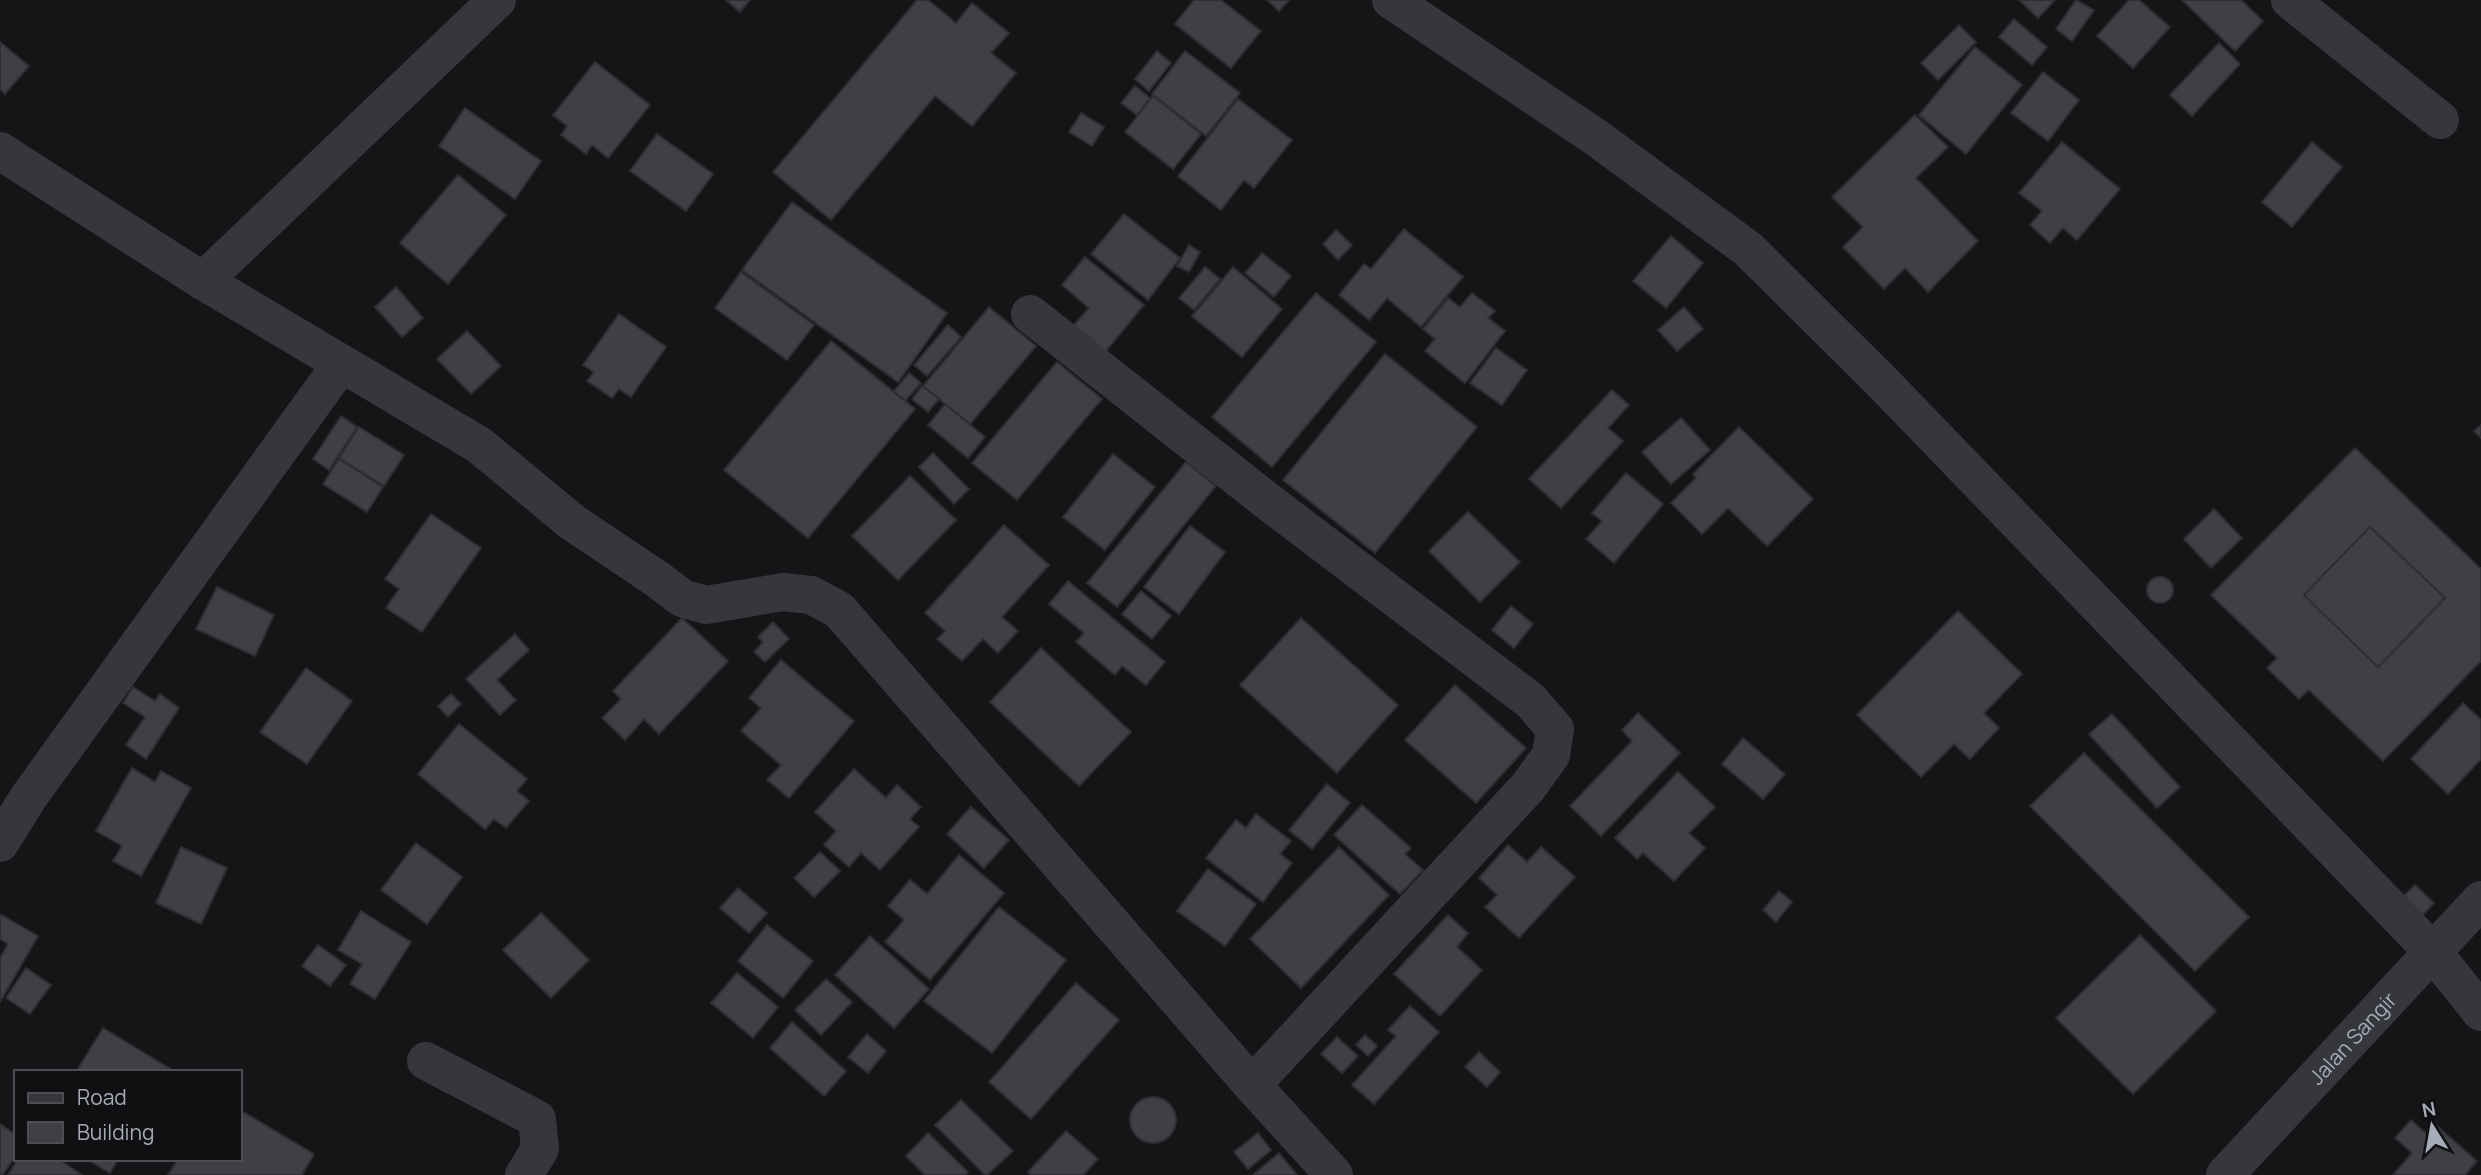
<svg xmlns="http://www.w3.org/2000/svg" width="2481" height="1175" font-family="Manrope,sans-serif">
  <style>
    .building { fill: #3f4044; stroke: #2f2f33; stroke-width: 2; fill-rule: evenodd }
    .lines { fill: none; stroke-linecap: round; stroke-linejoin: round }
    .minor { stroke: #36373c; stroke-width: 38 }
    .labels { text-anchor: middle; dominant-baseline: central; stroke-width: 5; stroke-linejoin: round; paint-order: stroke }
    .street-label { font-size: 21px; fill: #a6abb8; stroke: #101012 }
  </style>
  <rect width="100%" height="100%" fill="#151517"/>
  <g class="building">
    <path d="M726 0H750L740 12Z"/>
    <path d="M917 0H928L956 23 972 3 1009 33 991 53 1016 73 972 126 935 96 831 220 773 172Z"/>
    <path d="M1194 0H1221L1261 31 1231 68 1175 24Z"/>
    <path d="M1267 0H1289L1279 11Z"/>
    <path d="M2019 0H2055L2038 18Z"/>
    <path d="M2076 0 2094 10 2072 41 2056 29Z"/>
    <path d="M2129 0H2139L2170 27 2133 68 2097 36Z"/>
    <path d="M2182 0H2241L2263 21 2235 51Z"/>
    <path d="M2014 19 2047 47 2032 65 1999 37Z"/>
    <path d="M1959 25 1976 42 1938 80 1921 63Z"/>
    <path d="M0 42 29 66 5 94 0 89Z"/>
    <path d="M2219 43 2240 64 2192 116 2170 95Z"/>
    <path d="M1975 47 2022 85 1966 154 1919 115Z"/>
    <path d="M1157 51 1171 63 1149 91 1135 79Z"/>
    <path d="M1185 51 1240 93 1206 136 1152 94Z"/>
    <path d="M595 62 650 105 608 158 592 145 586 154 561 135 567 126 553 115Z"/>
    <path d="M2043 72 2079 100 2048 141 2011 113Z"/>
    <path d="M1135 86 1150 98 1137 115 1121 103Z"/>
    <path d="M1153 96 1201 134 1173 169 1125 132Z"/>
    <path d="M1238 99 1292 140 1254 188 1244 180 1221 210 1178 176Z"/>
    <path d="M465 108 541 161 515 199 439 146Z"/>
    <path d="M1081 113 1104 127 1092 146 1069 132Z"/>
    <path d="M1915 115 1948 147 1916 178 1978 241 1928 292 1905 268 1884 289 1843 247 1863 227 1832 197Z"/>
    <path d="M657 134 713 174 686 211 630 171Z"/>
    <path d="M2062 142 2120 189 2077 240 2063 228 2050 243 2030 225 2042 211 2019 193Z"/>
    <path d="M2312 142 2342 167 2292 227 2262 202Z"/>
    <path d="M458 175 506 215 448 284 400 243Z"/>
    <path d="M792 202 947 313 898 382 742 270Z"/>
    <path d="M1124 214 1180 258 1148 300 1091 254Z"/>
    <path d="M1404 229 1463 277 1421 327 1387 298 1369 320 1339 295 1364 264 1371 269Z"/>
    <path d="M1336 230 1352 245 1338 260 1323 244Z"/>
    <path d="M1671 236 1703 263 1666 308 1633 281Z"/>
    <path d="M1189 245 1200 252 1189 272 1177 266Z"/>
    <path d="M1262 253 1291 276 1274 297 1245 273Z"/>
    <path d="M1085 257 1144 305 1105 352 1073 326 1089 308 1062 285Z"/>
    <path d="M1205 267 1220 279 1194 310 1179 298Z"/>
    <path d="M1233 267 1282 309 1242 357 1192 316Z"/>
    <path d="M741 272 814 325 787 360 715 308Z"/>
    <path d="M396 287 423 318 402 337 375 307Z"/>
    <path d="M1316 293 1376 342 1272 467 1212 417Z"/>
    <path d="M1472 293 1495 311 1488 318 1505 331 1465 383 1425 351 1435 339 1423 329 1448 298 1460 307Z"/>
    <path d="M989 307 1036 346 970 424 923 386Z"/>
    <path d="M1684 307 1703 329 1677 351 1658 330Z"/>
    <path d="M619 314 666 347 631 397 619 389 612 398 587 381 594 372 583 365Z"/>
    <path d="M948 325 961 337 927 376 914 365Z"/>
    <path d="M467 331 501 366 471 394 437 359Z"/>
    <path d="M831 341 915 409 808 538 724 470Z"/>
    <path d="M1496 348 1527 370 1502 405 1470 383Z"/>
    <path d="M1385 354 1477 427 1375 553 1283 480Z"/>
    <path d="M1057 362 1102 399 1017 500 972 463Z"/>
    <path d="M909 373 921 383 905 401 894 391Z"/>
    <path d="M922 386 939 399 928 412 912 399Z"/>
    <path d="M1612 390 1629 405 1608 428 1623 441 1561 508 1529 479Z"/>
    <path d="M945 404 985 437 968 458 928 425Z"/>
    <path d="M341 416 357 427 329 470 313 459Z"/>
    <path d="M1681 418 1710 450 1671 484 1642 452Z"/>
    <path d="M2481 425V438L2474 431Z"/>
    <path d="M359 427 404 455 384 486 339 458Z"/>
    <path d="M1739 427 1813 499 1767 546 1728 508 1702 534 1671 503 1696 478 1693 474Z"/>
    <path d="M2355 448 2481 569V661L2383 761 2309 690 2299 699 2267 668 2277 658 2211 595ZM2370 527 2445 598 2378 667 2304 595Z"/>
    <path d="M933 453 969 489 954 504 919 467Z"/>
    <path d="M1113 454 1155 487 1105 550 1063 517Z"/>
    <path d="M339 459 383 487 367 512 323 484Z"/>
    <path d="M1186 462 1216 486 1117 607 1087 583Z"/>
    <path d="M1626 473 1663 504 1614 563 1586 539 1602 521 1592 513Z"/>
    <path d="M910 476 956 520 898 580 852 536Z"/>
    <path d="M2214 509 2242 538 2211 568 2184 539Z"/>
    <path d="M1468 512 1520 562 1480 602 1429 551Z"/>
    <path d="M431 514 481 548 422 632 386 608 399 589 385 579Z"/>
    <path d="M1004 525 1049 565 1002 617 1018 631 998 653 983 639 962 661 937 639 945 631 925 613Z"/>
    <path d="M1190 526 1225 552 1179 614 1144 587Z"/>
    <path d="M2370 527 2445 598 2378 667 2304 595Z"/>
    <circle cx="2160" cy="590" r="13"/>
    <path d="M1068 581 1165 662 1146 685 1122 666 1115 675 1076 642 1084 633 1049 604Z"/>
    <path d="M217 587 274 615 255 656 196 629Z"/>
    <path d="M1141 591 1171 616 1152 639 1122 614Z"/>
    <path d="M1511 606 1533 624 1514 648 1492 630Z"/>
    <path d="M1958 611 2022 674 1984 713 1999 728 1970 759 1954 744 1921 777 1857 715Z"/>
    <path d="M682 618 728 661 659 734 644 719 625 740 602 718 621 699 613 691Z"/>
    <path d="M1301 618 1398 705 1337 773 1240 685Z"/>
    <path d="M773 622 789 639 765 662 754 652 763 642 758 637Z"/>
    <path d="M515 634 529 650 497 680 516 700 500 715 466 679Z"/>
    <path d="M1041 648 1131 732 1079 786 990 702Z"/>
    <path d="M781 660 854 721 789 798 767 780 781 765 741 731 761 708 749 698Z"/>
    <path d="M306 668 352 701 307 764 260 732Z"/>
    <path d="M1455 685 1526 748 1476 803 1405 740Z"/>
    <path d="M133 687 155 701 160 694 179 708 146 759 126 745 145 717 123 703Z"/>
    <path d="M451 694 461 704 448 717 438 706Z"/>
    <path d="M2463 703 2481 720V759L2448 794 2411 759Z"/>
    <path d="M1638 713 1680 753 1601 836 1570 806 1632 741 1622 730Z"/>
    <path d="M2112 714 2180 787 2157 808 2089 734Z"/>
    <path d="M459 724 527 779 517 791 529 801 506 828 494 819 485 829 418 774Z"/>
    <path d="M1743 738 1785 774 1763 799 1722 764Z"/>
    <path d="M2084 753 2249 917 2195 971 2030 806Z"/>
    <path d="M132 768 155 782 161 771 191 788 141 876 113 861 122 846 96 831Z"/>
    <path d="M854 769 886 798 897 785 921 807 910 819 919 827 880 870 861 853 849 867 824 845 836 831 815 812Z"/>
    <path d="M1678 772 1715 807 1689 833 1705 848 1674 881 1643 853 1637 859 1615 838Z"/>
    <path d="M1327 784 1350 803 1312 849 1289 830Z"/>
    <path d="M1362 805 1411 848 1405 854 1423 870 1400 894 1334 835Z"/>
    <path d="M971 807 1009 840 984 868 947 834Z"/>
    <path d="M1256 814 1291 841 1280 854 1292 863 1263 902 1206 858 1236 820 1246 828Z"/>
    <path d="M416 843 462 877 427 924 381 890Z"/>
    <path d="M1508 845 1527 862 1541 847 1575 877 1519 938 1485 907 1497 895 1479 878Z"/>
    <path d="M181 847 227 868 201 924 156 903Z"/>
    <path d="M1339 847 1389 895 1301 988 1250 939Z"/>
    <path d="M820 852 840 871 814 897 794 878Z"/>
    <path d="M959 855 1004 893 930 980 885 942 904 920 888 906 910 880 927 894Z"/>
    <path d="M1208 869 1256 904 1225 946 1177 911Z"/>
    <path d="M2415 885 2434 903 2421 917 2401 899Z"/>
    <path d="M738 888 767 913 749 933 720 908Z"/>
    <path d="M1779 891 1792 902 1776 922 1763 910Z"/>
    <path d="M999 907 1066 960 992 1053 924 1001Z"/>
    <path d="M361 911 411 942 375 999 350 984 362 964 338 950Z"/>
    <path d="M541 913 589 960 551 998 503 950Z"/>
    <path d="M0 914 38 936 0 1002V958L8 944 0 939Z"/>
    <path d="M1448 915 1468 933 1457 947 1482 970 1440 1016 1394 974Z"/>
    <path d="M767 925 813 961 783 998 738 961Z"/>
    <path d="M2140 935 2216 1011 2133 1094 2056 1018Z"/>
    <path d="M870 936 929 989 894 1028 835 975Z"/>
    <path d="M318 945 346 965 330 986 302 966Z"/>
    <path d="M26 968 51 985 30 1014 6 998Z"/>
    <path d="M737 973 778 1007 753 1038 711 1003Z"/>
    <path d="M826 979 852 1002 821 1035 795 1010Z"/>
    <path d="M1076 983 1119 1020 1031 1119 989 1082Z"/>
    <path d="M1410 1006 1439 1032 1374 1104 1352 1085 1396 1036 1388 1030Z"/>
    <path d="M792 1022 846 1071 824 1096 770 1048Z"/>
    <path d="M103 1028 172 1070 171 1072H76Z"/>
    <path d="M867 1034 886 1051 868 1073 848 1057Z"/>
    <path d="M1365 1035 1377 1046 1368 1056 1356 1045Z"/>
    <path d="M1337 1037 1358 1056 1342 1073 1321 1054Z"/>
    <path d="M1479 1052 1500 1072 1487 1087 1465 1067Z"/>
    <circle cx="1153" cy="1120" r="23"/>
    <path d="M961 1100 1013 1151 987 1175H985L935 1125Z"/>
    <path d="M240 1110 314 1154 302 1175H168L178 1159H240Z"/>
    <path d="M2411 1120 2429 1136 2437 1126 2477 1161 2465 1175H2393L2412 1153 2395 1138Z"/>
    <path d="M0 1124 16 1135V1156L2 1175H0Z"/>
    <path d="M1066 1131 1098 1159 1083 1175H1031L1028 1172Z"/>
    <path d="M928 1133 968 1172 965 1175H925L906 1156Z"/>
    <path d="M1258 1133 1271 1150 1248 1169 1234 1152Z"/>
    <path d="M1279 1153 1297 1175H1253Z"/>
    <path d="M18 1159H58L82 1175H8Z"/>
    <path d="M86 1159H118L110 1173Z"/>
  </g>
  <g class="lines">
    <g class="minor">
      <path d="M1391 0 1594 136 1748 249 1883 383 2432 951 2481 1012"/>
      <path d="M2290 0 2440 120"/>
      <path d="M0 151 203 281 479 445 572 522 657 579 682 598 706 605 783 592 811 595 839 610 1252 1085 1334 1175"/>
      <path d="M203 281 497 0"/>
      <path d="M1030 314 1266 500 1531 701 1555 729 1551 755 1528 787 1252 1085"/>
      <path d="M0 843 28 798 341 364"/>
      <path d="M426 1061 537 1119 540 1149 524 1175"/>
      <path id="s1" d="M2225 1175 2481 900"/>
    </g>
  </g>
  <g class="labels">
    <g class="street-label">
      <text stroke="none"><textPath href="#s1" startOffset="187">Jalan Sangir</textPath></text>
    </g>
  </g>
  <rect x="14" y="1070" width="228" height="91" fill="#101012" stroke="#4c4e54" stroke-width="2"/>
  <rect x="28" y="1093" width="35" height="10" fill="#36373c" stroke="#4c4e54" stroke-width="2"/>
  <text x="77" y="1105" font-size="21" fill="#a6abb8">Road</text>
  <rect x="28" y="1122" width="35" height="21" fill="#3f4044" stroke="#4c4e54" stroke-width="2"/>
  <text x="77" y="1140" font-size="21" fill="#a6abb8">Building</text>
  <g transform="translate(2432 1126) rotate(349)" stroke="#101012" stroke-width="5" paint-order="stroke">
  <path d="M0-5L12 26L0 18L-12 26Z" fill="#a6abb8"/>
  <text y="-10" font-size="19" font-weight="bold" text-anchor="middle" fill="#a6abb8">N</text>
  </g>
</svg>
